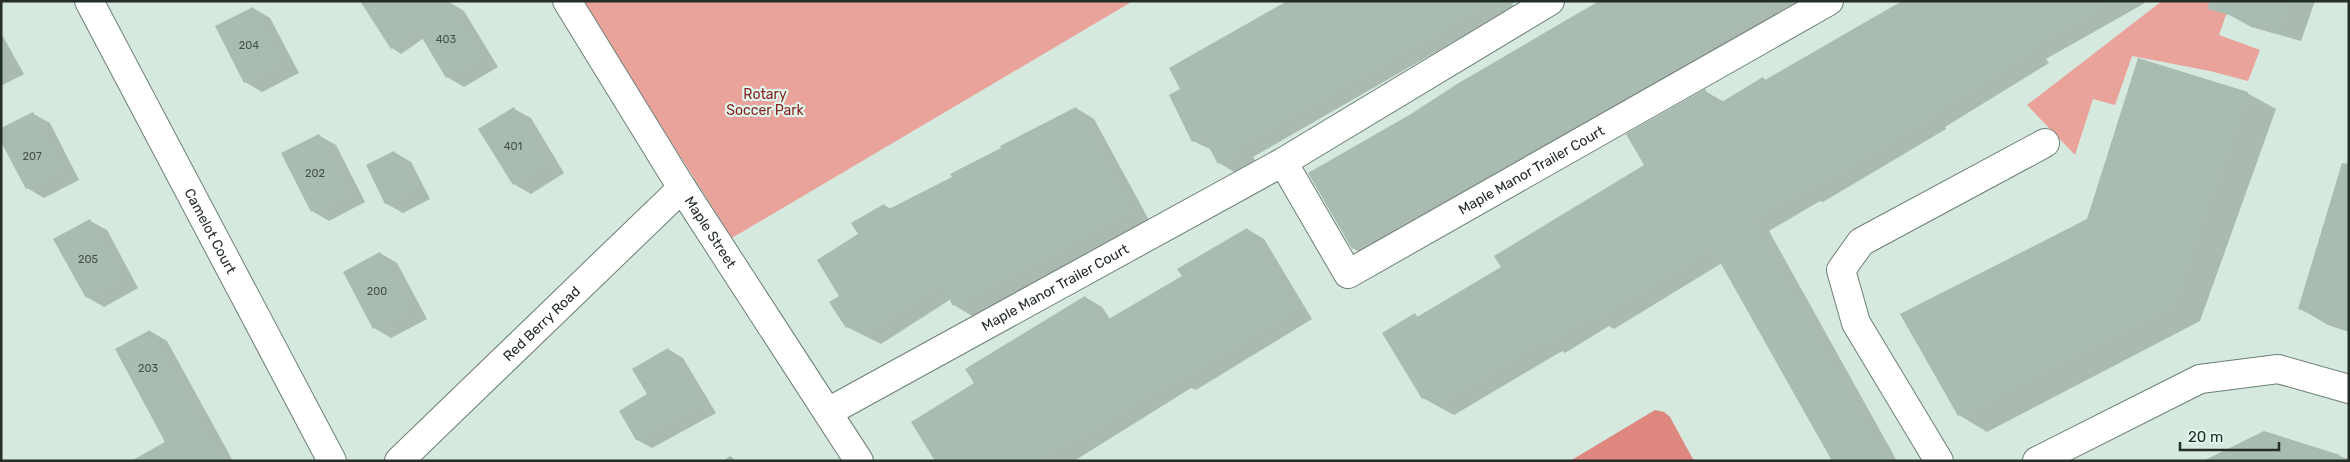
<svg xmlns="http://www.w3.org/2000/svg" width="2350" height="462" font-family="Rubik,sans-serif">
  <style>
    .green { fill: #eaa39b }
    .water { fill: #dd877e }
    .shadow { fill: #0003 }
    .building { fill: #a9bcb1 }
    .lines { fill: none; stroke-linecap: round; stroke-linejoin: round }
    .minor-casing { stroke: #6d7f75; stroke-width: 30 }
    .minor { stroke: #fff; stroke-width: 28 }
    .labels { text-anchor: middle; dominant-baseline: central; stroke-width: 4.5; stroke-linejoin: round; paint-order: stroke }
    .number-label { font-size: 11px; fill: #46514b }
    .park-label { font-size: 14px; fill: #851f1e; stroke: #e2f7eb }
    .street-label { font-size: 14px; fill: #252d29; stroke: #e2f7eb }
  </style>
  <rect width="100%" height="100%" fill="#d5e9de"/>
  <g class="green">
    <path d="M582 1H1133L732 238Z"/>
    <path d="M2162 1H2231L2219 35 2260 50 2248 81 2210 71 2132 56 2115 105 2093 99 2075 155 2027 105Z"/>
  </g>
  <path class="water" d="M1655 410 1664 412 1670 417 1694 461H1570Z"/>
  <g class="shadow">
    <path d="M447 1 464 11 498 67 464 87 447 77 424 38 401 54 392 48 378 27Z"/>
    <path d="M1292 1H1517L1512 4 1514 7 1253 157 1256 162 1236 173 1219 163 1212 150 1193 141 1182 90Z"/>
    <path d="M1602 1H1802L1370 258 1353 248 1411 115Z"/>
    <path d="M1904 1H2144L2145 3 2046 59 2049 63 1945 127 1946 129 1823 202 1820 201 1769 231 1897 461H1833L1722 263 1614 329 1609 326 1565 353 1562 351 1454 415 1423 398 1415 315 1419 317 1503 268 1646 165 1705 91 1724 102 1763 79 1766 80Z"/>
    <path d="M2233 1H2315L2301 41 2251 27 2228 14Z"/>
    <path d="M253 8 270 18 299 73 262 92 245 82Z"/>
    <path d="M1 33 24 74 1 86Z"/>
    <path d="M2247 93 2276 109 2200 321 1987 432 1959 415 2088 220Z"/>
    <path d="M1076 108 1094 119 1149 220 972 316 954 305 951 299 881 344 847 327 841 296 859 235 884 205 891 209 953 177Z"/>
    <path d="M514 109 531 118 564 173 531 194 514 184Z"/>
    <path d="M32 113 50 123 79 180 44 198 27 188Z"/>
    <path d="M318 135 336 145 365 202 329 221 312 211Z"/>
    <path d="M394 152 411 162 430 199 403 213 385 203Z"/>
    <path d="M2349 199V332L2328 325 2299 308Z"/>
    <path d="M90 221 107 230 138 288 104 307 87 297Z"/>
    <path d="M1247 229 1264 239 1312 319 1196 390 1191 388 1074 461H936L975 383 1085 297 1102 307 1110 319 1183 276Z"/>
    <path d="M380 253 397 263 427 319 391 338 374 328Z"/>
    <path d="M150 331 167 341 233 461H177Z"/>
    <path d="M668 349 683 358 716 413 652 448 637 440 621 412 649 395Z"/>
    <path d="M2264 432 2349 459V461H2206Z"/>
    <path d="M730 456 737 461H723Z"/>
  </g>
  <g class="building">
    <path d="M360 1H448L481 57 446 78 418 31 391 49Z"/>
    <path d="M1287 1H1490L1237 147 1240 153 1218 164 1203 136 1192 142 1169 95 1180 89 1169 68Z"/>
    <path d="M1599 1H1780L1698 51 1700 55 1689 62 1506 166 1505 165 1458 193 1456 189 1352 249 1308 173 1411 114 1457 84Z"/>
    <path d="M1902 1H2112L2029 48 2031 52 1927 116 1929 118 1804 192 1802 190 1751 220 1886 461H1832L1712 248 1594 319 1592 315 1545 343 1544 340 1435 405 1429 395 1422 399 1382 333 1415 313 1417 317 1501 267 1494 256 1644 165 1626 134 1705 89 1715 106 1763 77 1765 80Z"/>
    <path d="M2209 1H2288L2278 29 2208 9Z"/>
    <path d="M253 7 282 63 244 83 215 26Z"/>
    <path d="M2138 58 2248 92 2172 305 1958 416 1900 314 2087 219Z"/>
    <path d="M514 107 548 163 513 185 478 129Z"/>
    <path d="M1076 107 1131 210 953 306 941 284 862 334 855 322 846 328 829 302 839 296 817 260 858 234 851 223 884 204 887 210 952 177 950 174 1001 148 1000 146Z"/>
    <path d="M33 112 63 170 26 189 1 142V128Z"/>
    <path d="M319 134 349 192 311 212 281 153Z"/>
    <path d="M394 151 414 189 385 204 366 165Z"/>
    <path d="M2342 163 2349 164V326L2298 309Z"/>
    <path d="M90 219 122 278 86 298 53 239Z"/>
    <path d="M1247 228 1296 309 1177 381 1175 378 1075 440 1073 437 1034 461H935L911 422 974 383 965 369 1085 296 1102 323 1182 276 1177 269Z"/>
    <path d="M380 252 410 309 373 329 343 272Z"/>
    <path d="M150 330 200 423 222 461H131L165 442 115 349Z"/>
    <path d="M668 348 702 404 636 440 619 411 647 394 632 369Z"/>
    <path d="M2264 431 2340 455 2339 461H2203Z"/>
  </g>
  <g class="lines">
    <g class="minor-casing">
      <g id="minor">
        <path id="s1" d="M89 1 332 461"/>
        <path id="s2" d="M567 1 682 188 859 461"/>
        <path id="s3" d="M1550 1 1283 162 1348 274 1829 1"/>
        <path id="s4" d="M828 412 1283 162"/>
        <path id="s5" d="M399 461 682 188"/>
        <path d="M1939 461 1856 323 1841 270 1861 242 2045 143"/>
        <path d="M2037 461 2200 379 2278 369 2349 389"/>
      </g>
    </g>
    <use href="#minor" class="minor"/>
  </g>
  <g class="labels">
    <g class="number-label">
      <text x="446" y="39">403</text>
      <text x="249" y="45">204</text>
      <text x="513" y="146">401</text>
      <text x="32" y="156">207</text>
      <text x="315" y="173">202</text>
      <text x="88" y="259">205</text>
      <text x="377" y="291">200</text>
      <text x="148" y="368">203</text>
    </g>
    <g class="park-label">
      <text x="765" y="94">Rotary<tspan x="765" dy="16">Soccer Park</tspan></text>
    </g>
    <g class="street-label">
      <text stroke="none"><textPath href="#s3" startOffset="652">Maple Manor Trailer Court</textPath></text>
      <text stroke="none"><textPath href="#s1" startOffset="260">Camelot Court</textPath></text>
      <text stroke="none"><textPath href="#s2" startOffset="272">Maple Street</textPath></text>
      <text stroke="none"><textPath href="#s4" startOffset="259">Maple Manor Trailer Court</textPath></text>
      <text stroke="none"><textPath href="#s5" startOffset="198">Red Berry Road</textPath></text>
    </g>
  </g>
  <rect width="2350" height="462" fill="none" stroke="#252d29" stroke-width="5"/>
  <path d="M2180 442v8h99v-8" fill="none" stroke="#252d29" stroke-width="2.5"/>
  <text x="2188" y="442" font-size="15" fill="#252d29" stroke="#e2f7eb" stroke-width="4" paint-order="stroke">20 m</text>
</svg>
